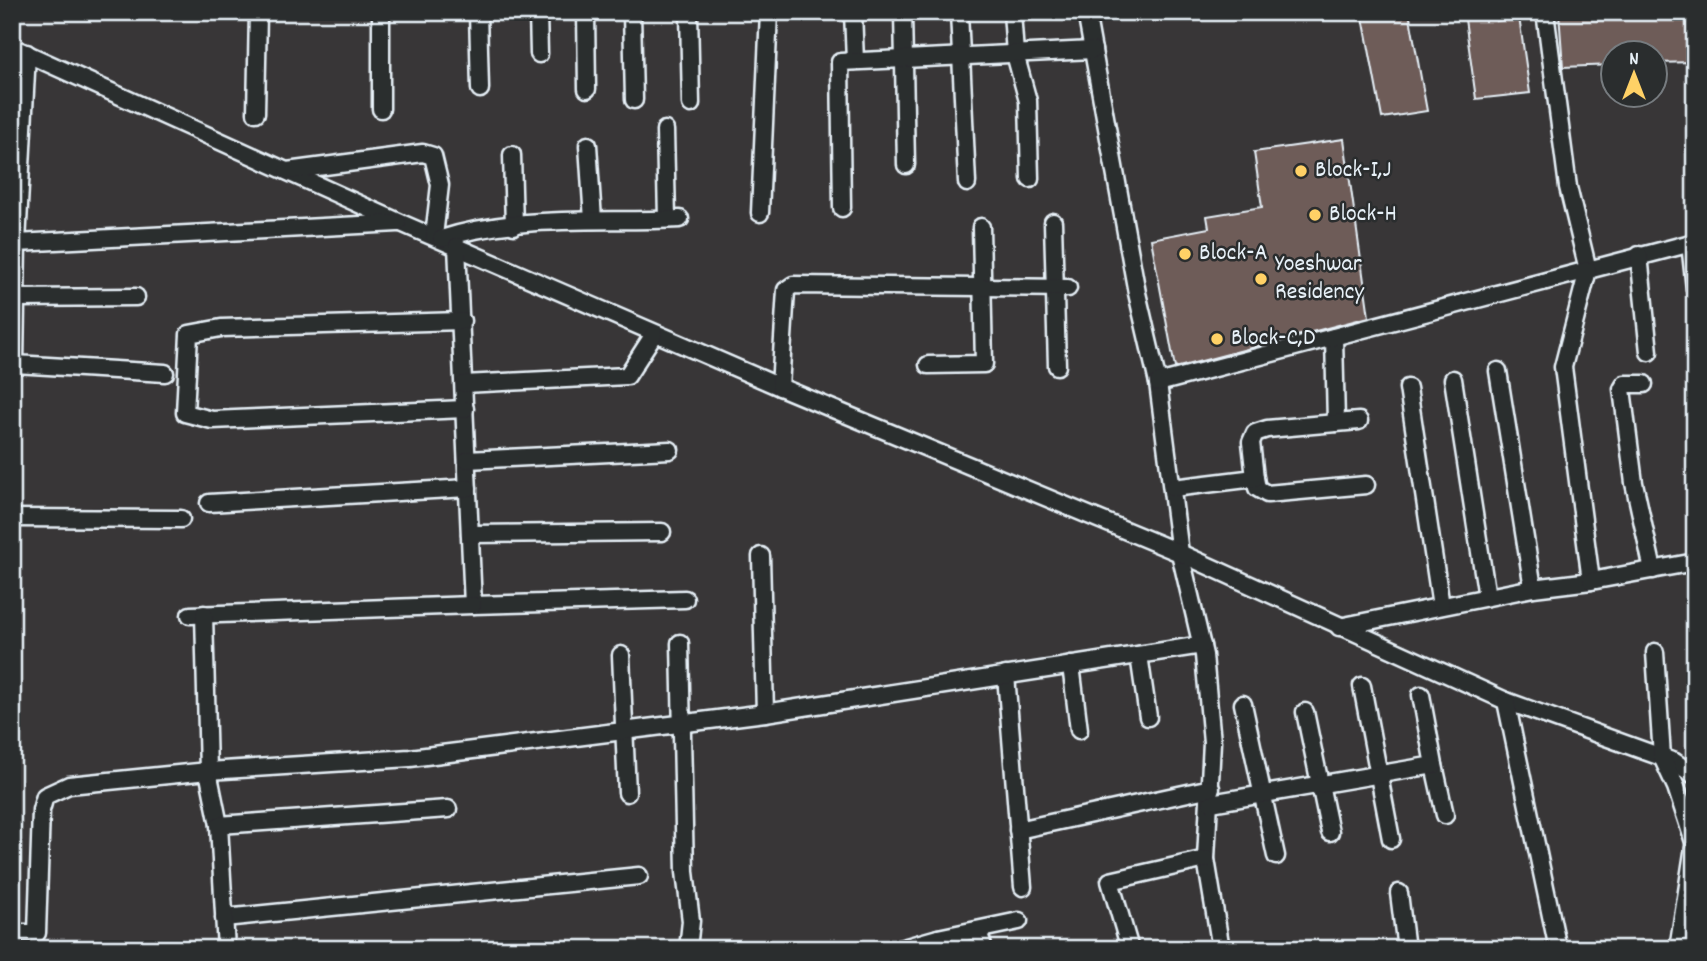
<svg xmlns="http://www.w3.org/2000/svg" width="1707" height="961" font-family="Dekko,sans-serif">
  <style>
    .building { fill: #6e5c59; stroke: #e8f1f8; stroke-width: 2 }
    .lines { fill: none; stroke-linecap: round; stroke-linejoin: round }
    .minor-casing { stroke: #e8f1f8; stroke-width: 21 }
    .minor { stroke: #2a2d2e; stroke-width: 16 }
    .poi-dot { fill: #ffd166; stroke: #2a2d2e; stroke-width: 2.5 }
    .labels { text-anchor: middle; dominant-baseline: central; stroke-width: 5; stroke-linejoin: round; paint-order: stroke }
    .poi-label { font-size: 24px; fill: #e8f1f8; stroke: #2a2d2e; text-anchor: start }
  </style>
  <rect width="100%" height="100%" fill="#383637"/>
  <filter id="ink" filterUnits="userSpaceOnUse"><feTurbulence type="fractalNoise" baseFrequency=".0143" numOctaves="2"/><feDisplacementMap in="SourceGraphic" scale="14" xChannelSelector="R" yChannelSelector="G"/><feConvolveMatrix kernelMatrix="1 2 1 2 8 2 1 2 1" color-interpolation-filters="sRGB"/></filter>
  <g filter="url(#ink)">
    <g class="building">
      <path d="M1362 12H1409L1427 111 1382 118Z"/>
      <path d="M1464 12H1495L1496 21 1519 17 1530 93 1476 99Z"/>
      <path d="M1695 12V62L1655 63V52H1613V65L1563 67 1559 13Z"/>
      <path d="M1344 139 1369 317 1175 368 1151 239 1209 228 1207 216 1262 207 1254 152Z"/>
    </g>
    <g class="lines">
      <g class="minor-casing">
        <g id="minor">
          <path d="M478 12 480 89"/>
          <path d="M538 12 539 54"/>
          <path d="M586 12 587 89"/>
          <path d="M632 12 634 100"/>
          <path d="M689 12 691 104"/>
          <path d="M853 12 855 61"/>
          <path d="M903 12 906 165"/>
          <path d="M959 12 967 183"/>
          <path d="M1012 12 1015 54 1028 101 1030 179"/>
          <path d="M1086 12 1137 293 1158 383 1180 553 1204 655 1212 742 1206 859 1221 949"/>
          <path d="M1545 12 1568 187 1588 270 1695 242"/>
          <path d="M12 47 401 223 780 387 1180 553 1506 701 1675 762 1695 776"/>
          <path d="M381 109V12"/>
          <path d="M256 113 258 12"/>
          <path d="M665 130 667 219"/>
          <path d="M588 145 593 220"/>
          <path d="M512 155 514 226"/>
          <path d="M287 171 423 153 433 156 440 185 434 236"/>
          <path d="M842 208 840 62 1093 50"/>
          <path d="M760 213 769 12"/>
          <path d="M1053 222 1057 366"/>
          <path d="M441 239C516 214 602 223 680 219"/>
          <path d="M17 243 27 53"/>
          <path d="M1690 243 1695 289"/>
          <path d="M457 246 473 605 685 599"/>
          <path d="M1639 255 1649 352"/>
          <path d="M16 298 136 297"/>
          <path d="M462 321 221 328 189 334 185 413 212 420 465 409"/>
          <path d="M1334 337 1336 423"/>
          <path d="M928 365 984 364 981 227"/>
          <path d="M1498 371 1533 588"/>
          <path d="M165 373 15 364 17 243 398 223"/>
          <path d="M1453 379 1487 597"/>
          <path d="M1158 383 1588 270 1563 367 1591 581 1533 588 1339 627"/>
          <path d="M464 384 627 376 654 334"/>
          <path d="M1644 384H1625L1622 389 1634 483 1653 570"/>
          <path d="M780 387 786 290 793 285 1068 288"/>
          <path d="M1408 388 1441 606"/>
          <path d="M467 460 670 450"/>
          <path d="M1255 478 1257 488 1267 494 1366 485"/>
          <path d="M1173 488 1255 478 1251 442 1255 433 1267 429 1359 421"/>
          <path d="M209 503 468 488"/>
          <path d="M12 518 181 519"/>
          <path d="M470 534 662 532"/>
          <path d="M761 556 765 713"/>
          <path d="M1591 581 1695 562"/>
          <path d="M190 615 473 605"/>
          <path d="M680 643 685 872 691 921 688 949"/>
          <path d="M1655 652 1662 757 1676 787 1694 842"/>
          <path d="M621 655 627 793"/>
          <path d="M1139 655 1148 717"/>
          <path d="M1071 665 1079 730"/>
          <path d="M1006 675 1023 887"/>
          <path d="M1362 686 1391 839"/>
          <path d="M1506 701 1558 949"/>
          <path d="M1243 704 1276 856"/>
          <path d="M1305 712 1330 832"/>
          <path d="M1434 765 1445 815"/>
          <path d="M1211 803 1434 765 1421 695"/>
          <path d="M219 825 208 771 410 758 765 713 1202 645"/>
          <path d="M1018 830 1211 788"/>
          <path d="M1399 893 1406 949"/>
          <path d="M224 918 639 876"/>
          <path d="M978 931 984 949"/>
          <path d="M12 933H37L41 810 45 796 69 785 208 771 204 614"/>
          <path d="M938 938 1019 921"/>
          <path d="M226 949 219 825 448 809"/>
          <path d="M899 949 938 938 941 949"/>
          <path d="M1130 949 1110 881 1206 859"/>
          <path d="M1678 949 1695 840"/>
        </g>
      </g>
      <use href="#minor" class="minor"/>
    </g>
  </g>
  <g class="poi-dot">
    <circle cx="1301" cy="171" r="7"/>
    <circle cx="1315" cy="215" r="7"/>
    <circle cx="1185" cy="254" r="7"/>
    <circle cx="1261" cy="279" r="7"/>
    <circle cx="1217" cy="339" r="7"/>
  </g>
  <g class="labels">
    <g class="poi-label">
      <text x="1315" y="171">Block-I,J</text>
      <text x="1329" y="215">Block-H</text>
      <text x="1199" y="254">Block-A</text>
      <text x="1275" y="265">Yoeshwar<tspan x="1275" dy="28">Residency</tspan></text>
      <text x="1231" y="339">Block-C,D</text>
    </g>
  </g>
  <rect width="1707" height="961" fill="none" stroke="#2a2d2e" stroke-width="42"/>
  <rect x="21" y="21" width="1665" height="919" fill="none" stroke="#e8f1f8" stroke-width="2.5" filter="url(#ink)"/>
  <g transform="translate(1634 74)"><circle r="33" fill="#2a2d2e" stroke="#767b7f" stroke-width="2"/>
  <path d="M0-5L12 26L0 18L-12 26Z" fill="#ffd166"/>
  <text y="-10" font-size="19" font-weight="bold" text-anchor="middle" fill="#e8f1f8">N</text>
  </g>
</svg>
